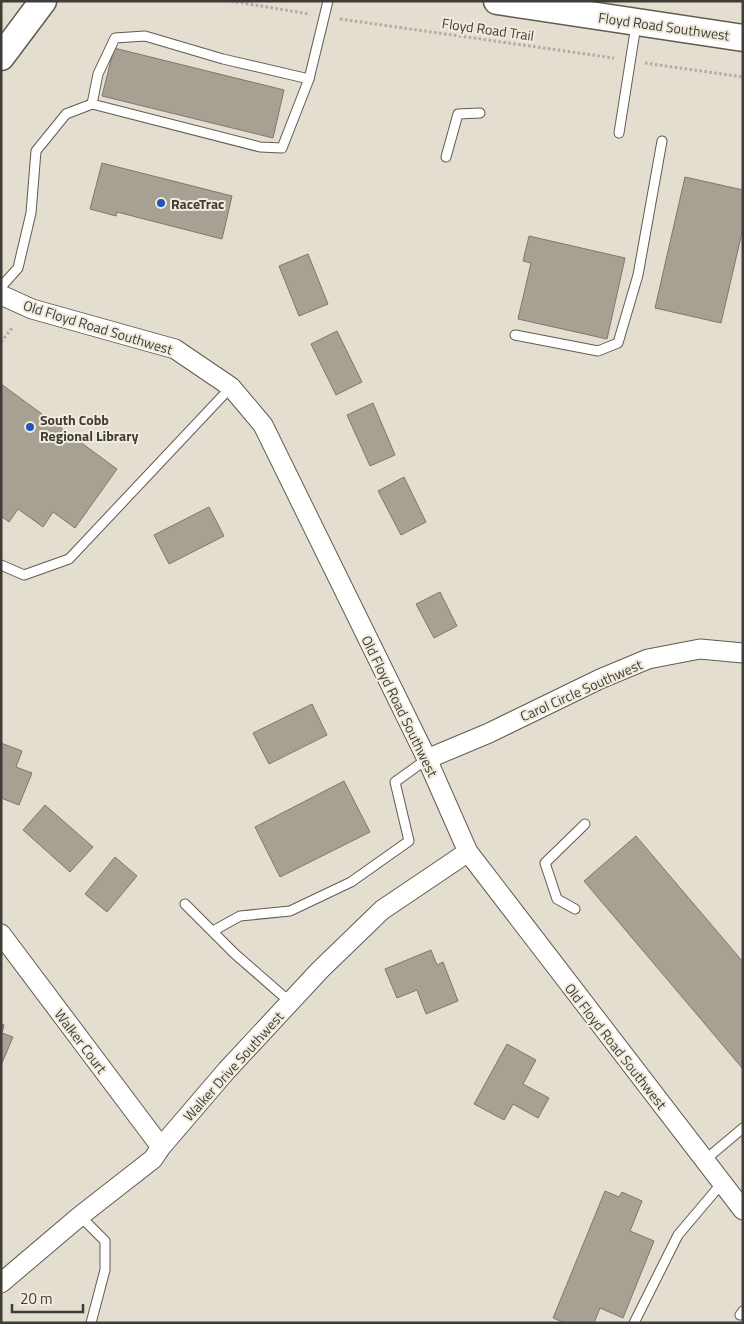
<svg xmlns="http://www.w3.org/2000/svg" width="744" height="1324" font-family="'Titillium Web',sans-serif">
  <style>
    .building { fill: #a7a194; stroke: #7e786c }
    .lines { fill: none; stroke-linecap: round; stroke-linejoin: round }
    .lane-casing { stroke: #615c50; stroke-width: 11 }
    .street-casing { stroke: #615c50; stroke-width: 21 }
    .secondary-casing { stroke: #615c50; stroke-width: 29 }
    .path { stroke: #b1aca1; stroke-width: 3; stroke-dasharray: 2.5 2.5; stroke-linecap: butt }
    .lane { stroke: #fff; stroke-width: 9 }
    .street { stroke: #fff; stroke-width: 19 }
    .secondary { stroke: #fff; stroke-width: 26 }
    .poi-dot { fill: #1d55c1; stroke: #f1ebdd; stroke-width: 2 }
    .labels { text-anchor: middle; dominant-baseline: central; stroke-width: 4; stroke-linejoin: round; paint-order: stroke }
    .street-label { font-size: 14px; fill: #3f3d37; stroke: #f1ebdd }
    .poi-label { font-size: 14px; font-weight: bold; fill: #3f3d37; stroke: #f1ebdd; text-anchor: start }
  </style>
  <rect width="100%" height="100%" fill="#e4ded0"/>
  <g class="building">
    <path d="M114 48 284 90 273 138 102 96Z"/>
    <path d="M102 163 232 196 222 239 117 212 116 216 90 209Z"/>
    <path d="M685 177 743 190V228L721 323 655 308Z"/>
    <path d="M529 236 625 258 607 339 518 319 531 263 523 261Z"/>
    <path d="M308 254 328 304 299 316 279 266Z"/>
    <path d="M337 331 362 382 336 395 311 344Z"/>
    <path d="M1 384 117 469 75 528 53 512 43 527 18 509 9 522 1 516Z"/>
    <path d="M373 403 395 455 370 466 347 415Z"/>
    <path d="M404 477 426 522 401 535 378 491Z"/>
    <path d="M209 507 224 536 169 564 154 535Z"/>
    <path d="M440 592 457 626 434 638 416 604Z"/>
    <path d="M312 704 327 735 269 764 253 733Z"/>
    <path d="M1 743 22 751 16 767 32 773 19 805 1 798Z"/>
    <path d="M344 781 370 832 280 877 255 827Z"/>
    <path d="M45 805 93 847 70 872 23 830Z"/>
    <path d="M636 836 743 962V1069L584 881Z"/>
    <path d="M115 857 137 876 107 912 85 894Z"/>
    <path d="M431 950 437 965 443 962 458 1001 426 1014 417 990 397 998 385 969Z"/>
    <path d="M1 1024 4 1025 2 1033 13 1037 2 1063Z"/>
    <path d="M507 1044 536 1060 523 1084 549 1098 538 1118 513 1104 504 1120 474 1104Z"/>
    <path d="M605 1191 619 1197 622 1192 642 1201 630 1231 654 1241 623 1318 600 1308 594 1323H565L553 1318Z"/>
  </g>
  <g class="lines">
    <g class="lane-casing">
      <g id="lane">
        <path d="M92 104 98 74 115 38 145 36 223 59 309 79"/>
        <path d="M619 133 636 25"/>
        <path d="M446 157 458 114 480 113"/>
        <path d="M1 287 18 268 31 213 36 151 66 114 92 104 260 147 282 148 309 79 328 1"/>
        <path d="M515 335 598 351 618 343 638 275 662 141"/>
        <path d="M1 565 24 575 69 559 231 387"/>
        <path d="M185 904 235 954 290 1002"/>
        <path d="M575 909 557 899 545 863 585 824"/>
        <path d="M213 931 240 916 290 911 351 882 409 841 395 782 427 759"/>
        <path d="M705 1160 743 1128"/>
        <path d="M80 1216 105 1241V1270L91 1323"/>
        <path d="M740 1315 743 1311"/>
        <path d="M634 1323 678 1235 722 1183"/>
      </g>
    </g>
    <g class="street-casing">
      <g id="street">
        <path d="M1 295 32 309 175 349 231 387 263 425 427 759 468 852 743 1210"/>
        <path d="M427 759 489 733 600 679 648 659 700 649 743 653"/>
        <path d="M1 934 161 1147"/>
        <path d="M1 1283 80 1216 153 1159 161 1147 227 1070 320 970 382 910 468 852"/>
      </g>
    </g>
    <g class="secondary-casing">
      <g id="secondary">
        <path d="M497 1 743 38"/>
        <path d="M1 57 43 1"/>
      </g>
    </g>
    <g class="path">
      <path d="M231 1 309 14"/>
      <path d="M340 19 614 58"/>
      <path d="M645 63 743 77"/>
      <path d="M1 342 12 328"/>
    </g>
    <use href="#lane" class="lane"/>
    <use href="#street" class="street"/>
    <use href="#secondary" class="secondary"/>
  </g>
  <g class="poi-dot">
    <circle cx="161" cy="203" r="5"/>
    <circle cx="30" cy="427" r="5"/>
  </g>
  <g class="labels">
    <g class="street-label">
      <text transform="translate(664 26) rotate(8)">Floyd Road Southwest</text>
      <text transform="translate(488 29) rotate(8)">Floyd Road Trail</text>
      <text transform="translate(98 327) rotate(17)">Old Floyd Road Southwest</text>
      <text transform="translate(581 690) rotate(-24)">Carol Circle Southwest</text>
      <text transform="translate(400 706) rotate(64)">Old Floyd Road Southwest</text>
      <text transform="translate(81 1041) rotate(53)">Walker Court</text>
      <text transform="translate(616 1046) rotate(52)">Old Floyd Road Southwest</text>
      <text transform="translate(233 1066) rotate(-48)">Walker Drive Southwest</text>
    </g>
    <g class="poi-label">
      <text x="171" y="203">RaceTrac</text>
      <text x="40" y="419">South Cobb<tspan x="40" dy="16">Regional Library</tspan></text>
    </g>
  </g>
  <rect width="744" height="1324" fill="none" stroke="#3f3d37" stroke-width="5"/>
  <path d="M12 1304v8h71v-8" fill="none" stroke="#3f3d37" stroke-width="2.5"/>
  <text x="20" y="1304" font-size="15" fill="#3f3d37" stroke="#f1ebdd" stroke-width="4" paint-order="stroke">20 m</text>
</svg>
